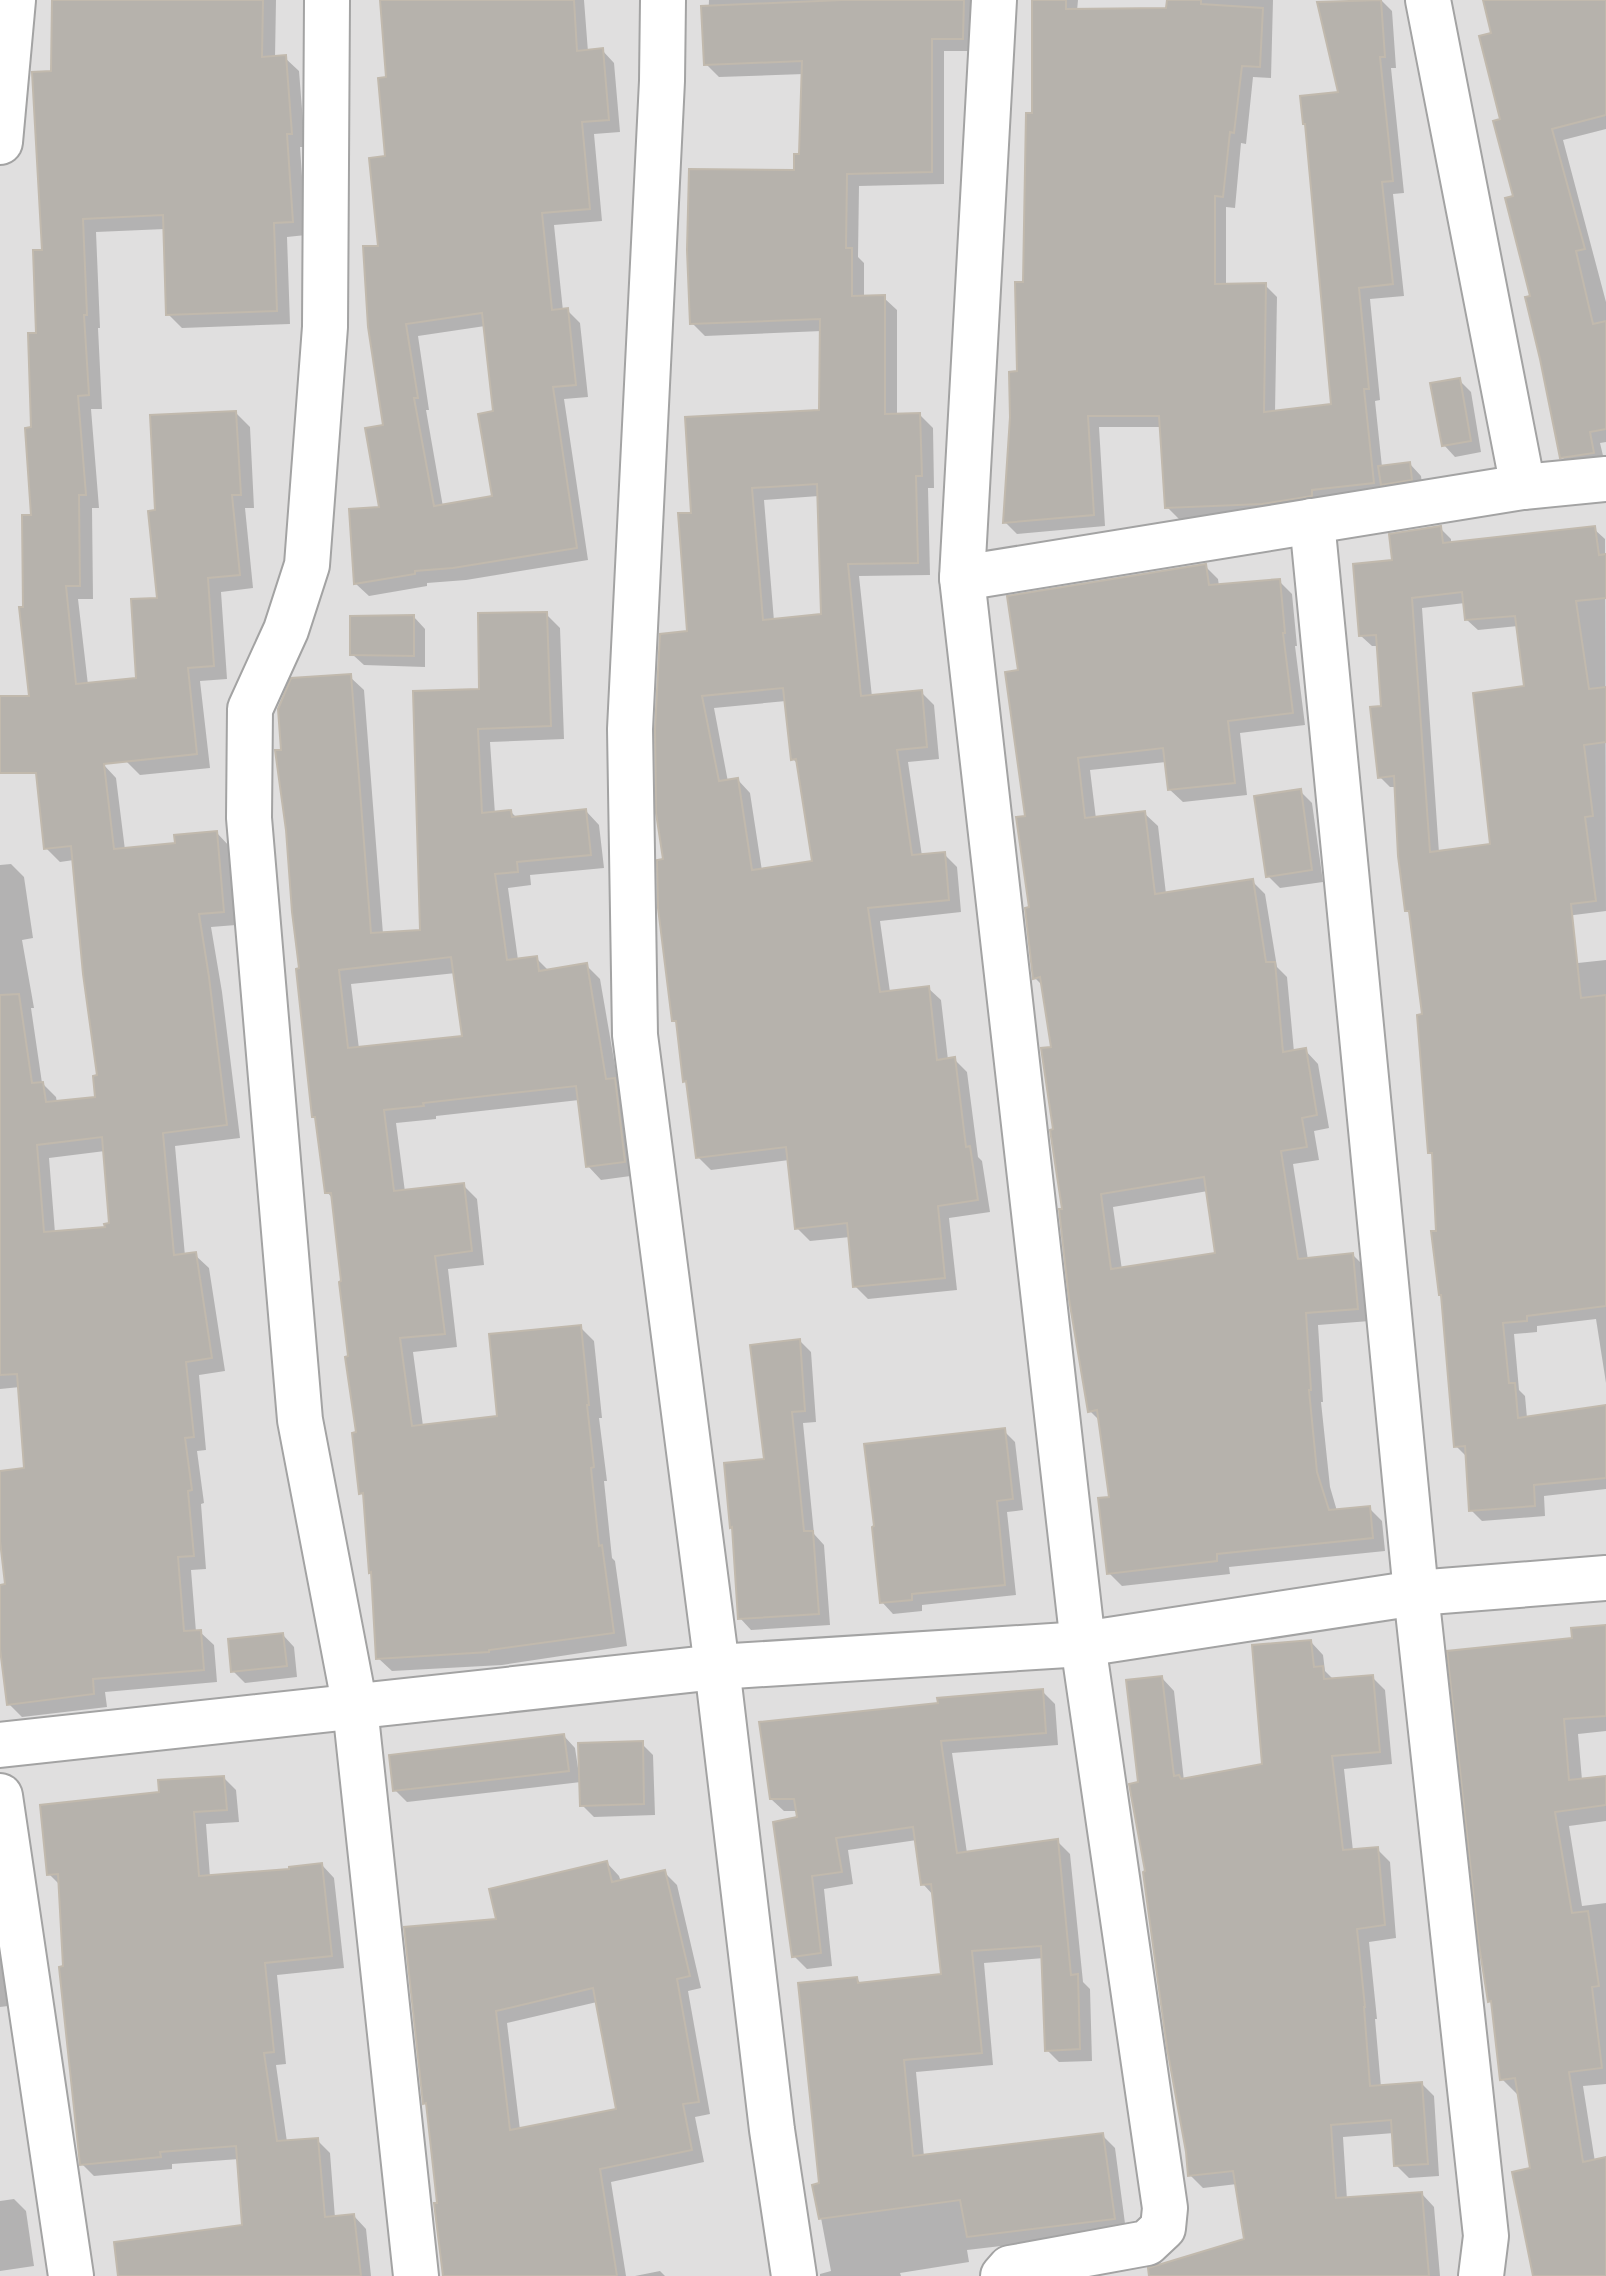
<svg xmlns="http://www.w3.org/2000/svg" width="1606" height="2276" font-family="Arial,sans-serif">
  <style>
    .residential { fill: #e0dfdf }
    .shadow { fill: #0003; fill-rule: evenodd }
    .building { fill: #b6b2ac; stroke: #c1b9ad; stroke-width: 2; fill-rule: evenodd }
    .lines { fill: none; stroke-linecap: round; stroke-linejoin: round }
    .minor-casing { stroke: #a3a3a3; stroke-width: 48 }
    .minor { stroke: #fff; stroke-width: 44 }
  </style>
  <rect width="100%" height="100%" fill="#f1f0ea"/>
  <rect class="residential" x="0" y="0" width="1606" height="2276"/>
  <g class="shadow">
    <path d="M60 0H276L275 58H285L299 71 305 147H300L306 235 287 237 290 324 182 328 168 314 165 229 96 232 100 328H98L102 409H91L99 508H92L93 599H78L88 685 138 680 159 600 157 512 236 413 250 427 254 508H245L253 588 221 592 227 679 200 681 210 768 140 775 126 761 31 698 25 608 33 517 34 429 53 73Z"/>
    <path d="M382 0H584L588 52 602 50 614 63 620 132 594 134 602 221 554 225 563 311 567 310 580 323 588 397 564 399 588 560 466 580 427 583V586L369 596 356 584 381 509 385 427 388 79ZM485 326 495 413V498L443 507 426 410H429L418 336Z"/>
    <path d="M709 0H976L975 51H944V184L859 186 858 257 864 263V298H884L897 310V416L920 415 933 428 934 488H928L930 575 859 576 872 697 921 692 934 705 939 759 908 762 922 856 944 854 957 867 961 912 880 921 890 992 928 988 941 1000 948 1060 954 1059 967 1072 978 1157 982 1161 990 1212 949 1218 957 1290 868 1299 855 1286 850 1237 810 1241 797 1228 789 1160 711 1170 698 1157 689 1085 685 1081 678 1024 674 1021 665 861 689 633 693 514 821 411 822 331 705 336 692 323 796 172 801 156 804 74 719 77 706 64ZM819 496 823 616 774 621 764 500ZM786 701 793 759 799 765 815 863 762 871 750 793 738 780 728 782 714 708Z"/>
    <path d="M1035 0H1078L1077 11 1168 10 1169 0H1273L1271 78 1253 77 1246 144 1241 143 1235 208 1226 207V286L1265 285 1277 297 1275 412 1333 406 1341 94 1320 3 1381 0 1392 11 1396 68H1391L1404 193 1393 194 1404 296 1370 299 1380 400 1375 401 1382 467 1410 464 1421 476 1423 491 1395 495 1384 484 1385 495 1275 515 1179 519 1167 507 1162 427H1099L1105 526 1017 534 1005 522 1019 373 1025 284 1034 115Z"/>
    <path d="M1485 0H1548L1606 17V129L1563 140 1606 302V442L1600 443 1605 464 1574 469 1562 457 1503 121 1493 34Z"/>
    <path d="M1459 380 1471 392 1481 452 1455 457 1444 445Z"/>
    <path d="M1440 528 1451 539V544L1594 529 1605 539 1606 911 1424 934 1407 910 1397 787H1390L1380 777 1383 708 1379 646H1372L1361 636 1395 562ZM1465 603 1467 620 1478 630 1518 626 1526 688 1492 846 1439 853 1422 608Z"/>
    <path d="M1205 566 1218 579 1219 586 1279 581 1292 594 1297 646H1295L1305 725 1240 733 1247 795 1183 802 1169 789 1166 762 1090 770 1096 819 1144 813 1158 826 1166 894 1252 881 1265 894 1277 967 1287 977 1294 1052 1305 1050 1318 1064 1329 1128 1314 1131 1319 1160 1293 1164 1308 1260 1353 1255 1366 1268 1370 1321 1318 1325 1323 1402H1321L1330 1487 1337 1511 1369 1508 1382 1521 1385 1551 1229 1567 1230 1574 1122 1586 1109 1573 1111 1498 1101 1422 1090 1411 1055 1131 1053 1049 1044 987 1035 978 1020 672ZM1208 1191 1218 1255 1122 1270 1113 1207Z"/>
    <path d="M546 614 560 628 564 739 490 742 495 814 511 812 517 818 586 811 599 825 604 868 530 875 531 885 508 888 518 960 536 958 550 972 586 965 600 979 618 1083 628 1094 638 1175 601 1180 588 1166 579 1100 436 1116V1119L396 1123 405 1192 463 1185 477 1199 484 1265 448 1269 457 1347 413 1352 423 1426 499 1418 580 1327 594 1341 602 1418H599L607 1481H604L612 1558 615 1561 627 1646 502 1665 392 1671 378 1658 365 1497 361 1493 359 1434 334 1200 327 1192 317 1120 314 1117 283 751 350 677 364 690 383 934 422 932 481 691ZM456 973 464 1037 359 1049 351 984Z"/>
    <path d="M414 617 425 629V667L364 665 352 654Z"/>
    <path d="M103 764 116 778 125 850 177 845 217 833 230 847 236 925 211 927 222 992 240 1138 175 1146 185 1256 195 1255 209 1268 225 1371 199 1375 206 1450 197 1451 204 1503 201 1504 206 1569 191 1570 196 1632H200L214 1645 217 1682 105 1692 107 1707 22 1717 9 1704 0 1633V1587L7 1586 0 1523V1473L26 1470 20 1387 0 1389V865L11 864 24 877 33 938 22 940 34 1008H31L42 1083 56 1097 57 1103 97 1098 99 1077 74 860 60 862 46 848ZM105 1151 111 1225 107 1229 55 1233 49 1158Z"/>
    <path d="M1300 791 1312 803 1323 882 1280 888 1268 876Z"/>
    <path d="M1606 960V1383L1596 1319 1537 1326V1332L1514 1334 1519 1390 1525 1396 1527 1418 1606 1407V1489L1544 1496 1545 1516 1482 1521 1471 1510 1467 1457 1456 1446 1438 1233 1434 1157 1430 1152 1424 1016 1420 980Z"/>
    <path d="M800 1341 811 1352 816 1422 803 1423 814 1534 824 1545 830 1625 751 1630 740 1618 766 1461Z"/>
    <path d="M1004 1431 1015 1442 1023 1510 1007 1512 1016 1595 922 1605V1611L893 1614 882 1602 876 1528Z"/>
    <path d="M1606 1627V1731L1578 1734 1582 1780 1606 1778V1821L1569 1826 1582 1906 1606 1903V2084L1583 2086 1595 2162 1606 2159V2276H1536L1532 2170 1520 2094H1517L1502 2079 1493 2004 1490 2001 1574 1640Z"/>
    <path d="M283 1635 294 1647 297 1677 245 1683 233 1671Z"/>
    <path d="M1311 1642 1323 1655 1325 1671 1334 1680 1372 1677 1385 1690 1392 1764 1344 1769 1353 1851 1377 1849 1390 1862 1396 1938 1369 1942 1377 2019H1375L1381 2087 1422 2084 1434 2096 1439 2176 1409 2178 1396 2165 1394 2133 1343 2137 1347 2200 1422 2194 1434 2207 1440 2276H1174L1247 2241 1237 2184 1203 2188 1190 2175 1140 1784 1162 1678 1174 1691 1184 1781 1264 1765Z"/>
    <path d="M1042 1691 1055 1704 1058 1745 952 1753 967 1853 1057 1841 1070 1854 1083 1982 1090 1989 1092 2061 1059 2062 1047 2050 1044 1958 984 1963 993 2065 916 2072 924 2157 1102 2135 1115 2148 1126 2231 967 2250 969 2262 900 2273 901 2276H820V2274L831 2271 815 2186 821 2185 857 1979 862 1985 943 1976 934 1896 923 1884 917 1840 848 1850 853 1884 824 1889 832 1966 807 1969 794 1956 798 1811H784L771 1799Z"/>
    <path d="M564 1736 575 1748 578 1768 642 1744 653 1755 655 1815 594 1817 582 1805 581 1782 407 1802 395 1790Z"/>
    <path d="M224 1778 236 1790 239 1822 206 1824 210 1877 291 1871 322 1865 334 1878 344 1968 277 1975 286 2064 276 2065 287 2142 317 2140 330 2153 335 2218 354 2216 366 2229 371 2276H242L244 2226 239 2159 172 2164V2169L94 2176 82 2164 61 1886 49 1874 161 1794Z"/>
    <path d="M607 1863 619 1876 621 1882 664 1872 677 1885 701 1988 688 1991 710 2114 695 2117 704 2162 611 2182 626 2276H445L428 2107 425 2103 498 1921ZM597 2002 618 2111 520 2130 507 2023Z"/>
    <path d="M0 1955 8 2006 0 2007Z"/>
    <path d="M14 2199 26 2211 34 2266 0 2271V2201Z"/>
    <path d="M660 2271 665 2276H635Z"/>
  </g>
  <g class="building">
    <path d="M52 0H263L262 57 286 55 292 134H287L293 222 274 223 277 311 166 315 163 215 83 219 87 315H84L89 395 78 396 86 495H79L80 586H66L76 684 136 678 131 599 157 598 148 511 155 510 150 415 236 411 241 495H232L240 575 208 578 214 666 188 668 197 754 104 764 114 849 175 843 174 835 217 831 224 912 199 914 209 977 227 1125 163 1133 174 1255 196 1252 212 1358 186 1362 194 1437 185 1438 192 1490 188 1491 194 1556 178 1557 184 1631 201 1630 204 1670 93 1679 94 1694 7 1705 0 1649V1585L5 1584 0 1541V1471L24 1468 17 1374 0 1375V995L19 994 32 1083 43 1082 46 1102 95 1097 93 1076 97 1075 83 974 71 846 44 849 36 773H0V696H29L19 607H23L22 515H31L25 428 31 427 28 333H36L33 250H42L32 72 51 71ZM102 1137 109 1223 104 1224 105 1227 44 1232 37 1145Z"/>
    <path d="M380 0H574L577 51 603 48 609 120 582 122 590 209 542 213 552 310 568 308 576 385 553 387 577 548 453 568 415 571V574L354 584 349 509 379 507 365 428 383 425 368 327 363 246H378L369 158 385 156 378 78 386 77ZM482 313 493 411 478 414 492 496 434 506 414 398H418L406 324Z"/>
    <path d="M842 0H964L963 39H932V172L847 174 846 248H852V296L885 295V414L920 413 922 476H916L918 563 848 564 861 696 922 690 927 747 897 750 912 855 945 852 949 900 868 908 880 992 929 986 937 1060 955 1057 966 1147 970 1146 978 1200 938 1206 945 1278 853 1287 847 1223 795 1229 786 1147 696 1158 686 1081 683 1082 676 1021H672L658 908 657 860 663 859 656 813 655 729 660 634 687 631 678 513H691L685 417 819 410 820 319 690 324 687 250 689 169 794 170V154H799L802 61 704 65 701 6ZM817 484 821 614 763 620 752 488ZM783 688 791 760 796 759 812 861 752 870 738 778 719 781 702 696Z"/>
    <path d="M1032 0H1066V9L1166 8 1167 0H1201V4L1263 8 1260 67 1242 66 1234 133 1230 132 1223 197 1215 196V284L1266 283 1264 412 1331 404 1305 124H1303L1300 96 1338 92 1317 2 1381 0 1385 57H1380L1393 181 1382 182 1393 284 1359 288 1369 389H1364L1374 483 1312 490V496L1262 504 1165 508 1159 416H1088L1094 515 1003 523 1010 417 1009 372 1017 371 1015 282H1023L1026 113H1032Z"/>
    <path d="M1483 0H1606V115L1552 129 1585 249 1576 251 1593 324 1606 321V429L1590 432 1594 453 1560 458 1540 359 1525 297 1530 296 1505 198 1513 196 1493 121 1500 119 1479 36 1491 33Z"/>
    <path d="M1460 378 1471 441 1442 446 1430 383Z"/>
    <path d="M1410 462 1412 480 1381 485 1378 466Z"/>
    <path d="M1441 526 1443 543 1595 526 1599 555 1606 554V598L1576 601 1589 689 1606 687V742L1584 745 1593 816 1585 817 1596 901 1571 904 1581 998 1606 995V1306L1527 1316V1321L1503 1323 1509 1383H1515L1518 1418 1606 1405V1478L1534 1485 1535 1506 1469 1511 1465 1446 1454 1447 1441 1295H1439L1431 1231H1436L1432 1153H1428L1417 1015 1422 1014 1409 911H1405L1398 856 1394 776 1378 778 1370 707 1381 706 1376 635 1359 636 1353 564 1392 560 1389 534ZM1462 592 1465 620 1515 616 1524 686 1473 693 1490 844 1430 852 1412 598Z"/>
    <path d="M1206 564 1209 585 1280 579 1285 633H1283L1293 713 1228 721 1235 783 1168 790 1163 748 1078 758 1085 818 1145 811 1155 894 1253 879 1266 962H1275L1283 1052 1306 1048 1317 1115 1302 1118 1307 1147 1281 1151 1298 1259 1353 1253 1358 1309 1306 1313 1311 1390H1309L1317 1472 1329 1510 1370 1506 1373 1538 1217 1554V1561L1107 1574 1098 1498 1109 1497 1097 1410 1088 1412 1069 1299 1059 1209H1062L1050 1130 1053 1129 1041 1048 1051 1047 1040 977 1033 979 1025 908 1029 907 1016 817 1025 816 1005 672 1018 670 1007 596ZM1204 1177 1215 1253 1111 1269 1101 1194Z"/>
    <path d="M547 612 551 726 478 729 482 813 511 810 512 817 586 809 591 855 517 862 518 872 495 874 507 960 537 956 539 971 587 963 606 1079 615 1078 625 1162 586 1167 576 1086 423 1103 424 1106 384 1110 394 1191 464 1183 472 1251 435 1256 445 1334 400 1338 412 1426 497 1416 489 1334 581 1325 589 1405H587L594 1467 591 1468 599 1546 602 1545 614 1633 489 1650V1652L376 1659 371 1572 369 1573 363 1493 359 1494 352 1433 356 1432 345 1357 348 1356 339 1282 341 1281 331 1193H325L315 1117H312L296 969 299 968 292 912 286 830 275 750H281L278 709 291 678 351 674 371 933 420 930 413 691 479 689 478 613ZM451 957 462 1036 348 1048 339 970Z"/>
    <path d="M414 615V656L350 655V616Z"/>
    <path d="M1301 789 1312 870 1266 877 1254 796Z"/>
    <path d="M800 1339 805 1411 792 1412 804 1531H813L819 1614 738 1619 732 1527 730 1528 724 1463 764 1459 750 1345Z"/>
    <path d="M1005 1428 1013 1499 997 1501 1005 1585 912 1594V1600L880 1603 872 1527 874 1526 864 1444Z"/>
    <path d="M1606 1625V1716L1564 1719 1569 1780 1606 1776V1805L1555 1812 1572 1913 1588 1911 1599 1986 1592 1987 1602 2068 1569 2072 1583 2162 1606 2157V2276H1533L1512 2172 1530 2168 1515 2078 1500 2080 1491 2001 1488 2002 1479 1945 1447 1651 1572 1638 1571 1628Z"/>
    <path d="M283 1633 287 1666 231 1672 228 1639Z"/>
    <path d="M1311 1640 1314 1667 1323 1666 1324 1679 1373 1675 1380 1752 1332 1756 1343 1850 1378 1847 1385 1925 1357 1929 1365 2007H1364L1370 2086 1422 2082 1428 2164 1394 2166 1391 2120 1331 2125 1336 2198 1422 2192 1429 2276H1149L1148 2268 1244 2239 1233 2171 1188 2176 1186 2152 1167 2048 1143 1872 1145 1871 1129 1784 1138 1782 1126 1680 1162 1676 1174 1776 1179 1775 1181 1779 1262 1764 1252 1645Z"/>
    <path d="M1043 1689 1046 1733 941 1741 957 1853 1058 1839 1071 1975 1078 1974 1080 2049 1045 2051 1041 1946 972 1951 982 2053 904 2060 913 2156 1103 2133 1115 2219 967 2237 960 2200 819 2219 812 2185 819 2183 798 1983 857 1977 858 1983 941 1974 931 1884 921 1885 913 1827 836 1838 842 1872 812 1876 821 1953 792 1957 773 1822 797 1817 794 1799H770L759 1722 938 1703 937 1698Z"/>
    <path d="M564 1734 569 1771 393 1791 389 1755Z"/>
    <path d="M643 1741 644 1804 580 1806 578 1743Z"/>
    <path d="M224 1776 227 1810 194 1812 199 1876 289 1869V1867L322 1863 332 1956 265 1963 274 2052 264 2053 277 2141 318 2138 325 2217 354 2214 361 2276H118L114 2242 242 2225 236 2146 160 2152 161 2157 80 2165 59 1967 63 1966 58 1874 47 1875 40 1805 159 1792 158 1780Z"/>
    <path d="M607 1861 612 1882 665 1870 690 1976 677 1979 699 2102 683 2104 692 2150 600 2169 617 2276H443L434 2203H437L426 2103 423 2104 404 1927 496 1919 489 1889ZM593 1988 616 2109 510 2130 496 2011Z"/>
  </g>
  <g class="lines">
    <g class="minor-casing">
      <g id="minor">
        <path d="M327 0 325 327 307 565 286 630 250 709 249 818 300 1420 355 1707 416 2276"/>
        <path d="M663 0 662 81 630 729 635 1035 717 1667 772 2130 794 2276"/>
        <path d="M994 0 962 578 1083 1644 1165 2208 1163 2228 1147 2243 1010 2268 1003 2276"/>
        <path d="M1428 0 1523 487"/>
        <path d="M0 142 13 0"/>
        <path d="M1312 521 1416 1593 1486 2236 1481 2276"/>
        <path d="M962 578 1523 487 1606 479"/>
        <path d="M0 1745 717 1667 1083 1644 1416 1593 1606 1578"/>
        <path d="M0 1796 71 2276"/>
      </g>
    </g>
    <use href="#minor" class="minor"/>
  </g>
</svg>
